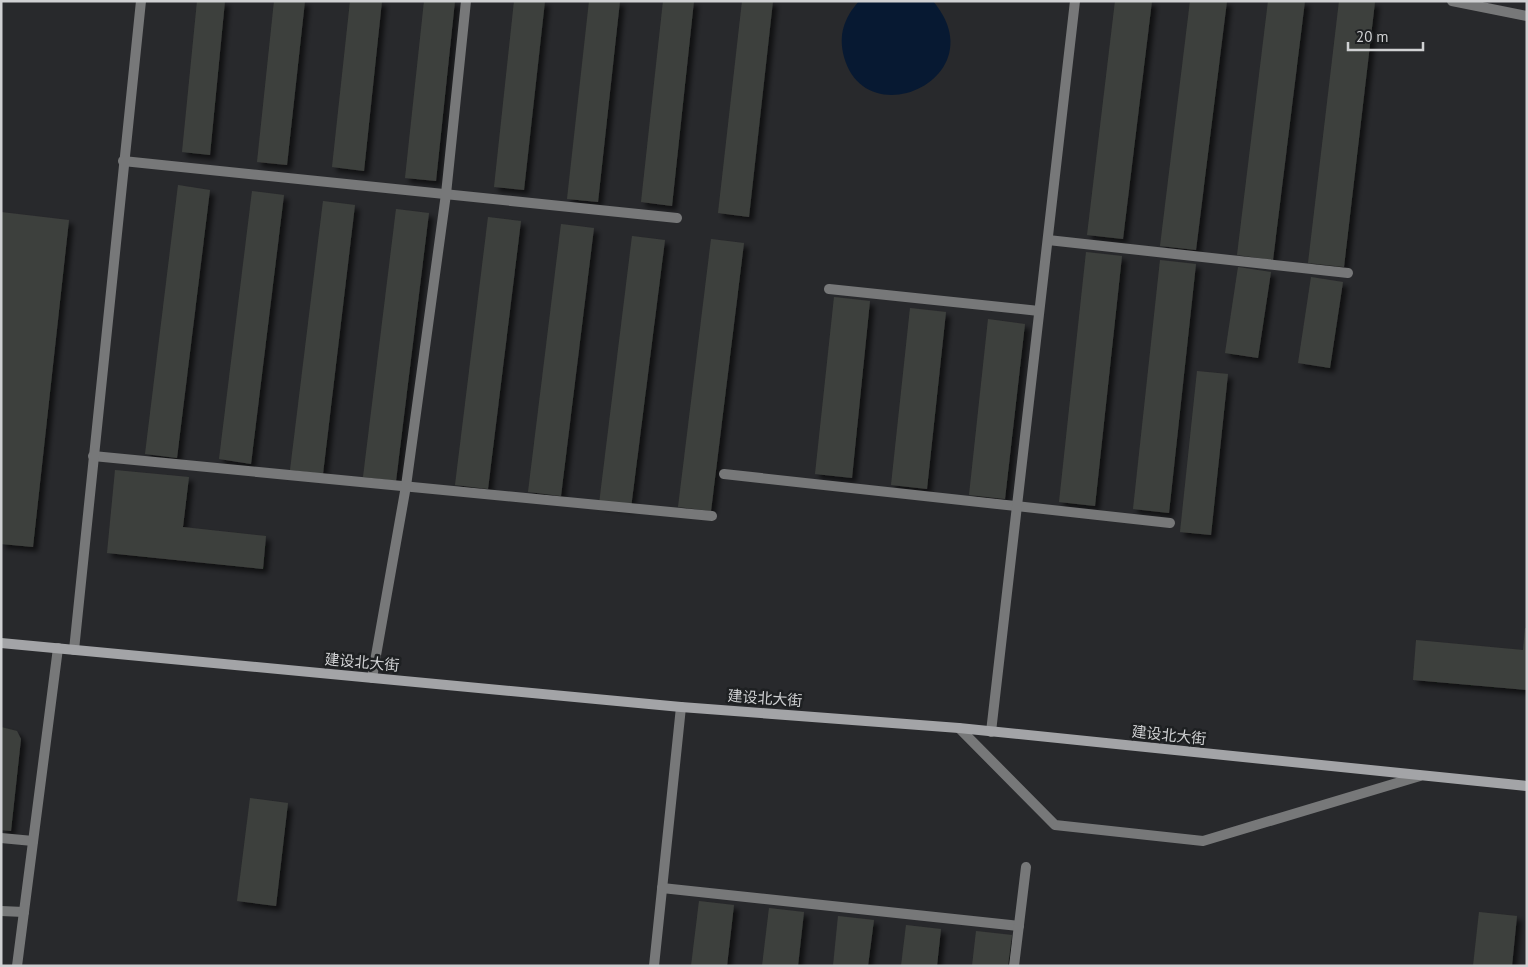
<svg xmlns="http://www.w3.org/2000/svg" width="1528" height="967" font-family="'PT Sans','Noto Sans SC',sans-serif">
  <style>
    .water { fill: #071932 }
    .building { fill: #3e403d; filter: url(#shadow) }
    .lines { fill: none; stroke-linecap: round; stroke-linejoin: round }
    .service { stroke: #777879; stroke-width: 10 }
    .minor { stroke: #777879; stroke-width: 10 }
    .secondary { stroke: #a3a4a7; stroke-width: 10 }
    .labels { text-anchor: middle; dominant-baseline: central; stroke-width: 5; stroke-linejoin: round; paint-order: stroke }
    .street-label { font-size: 15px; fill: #d0d1d3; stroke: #1e2022 }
  </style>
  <defs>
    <filter id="shadow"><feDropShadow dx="4.5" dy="4.5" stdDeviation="2.5" flood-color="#0009"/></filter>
  </defs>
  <rect width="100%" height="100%" fill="#28292c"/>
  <path class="water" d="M859 1H933C997 77 866 137 844 57 838 35 844 18 859 1Z"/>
  <g class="building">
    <path d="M197 1H225L210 155 182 152Z"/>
    <path d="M274 1H305L287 165 257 162Z"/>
    <path d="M350 1H382L364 171 332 167Z"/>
    <path d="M424 1H455L436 181 405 178Z"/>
    <path d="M514 1H545L524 190 494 187Z"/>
    <path d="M589 1H620L598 202 567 199Z"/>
    <path d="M663 1H694L672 206 641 202Z"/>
    <path d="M742 1H773L749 217 718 213Z"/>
    <path d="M1115 1H1152L1123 239 1087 235Z"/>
    <path d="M1190 1H1227L1196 250 1160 246Z"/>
    <path d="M1268 1H1305L1273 260 1237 255Z"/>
    <path d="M1339 1 1375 2 1344 267 1308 263Z"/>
    <path d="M178 185 210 190 177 458 145 454Z"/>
    <path d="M252 191 284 195 251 464 219 459Z"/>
    <path d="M323 201 355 205 323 474 290 470Z"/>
    <path d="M396 209 429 213 396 481 363 477Z"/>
    <path d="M1 212 69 220 33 547 1 544Z"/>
    <path d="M488 217 521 221 488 489 455 485Z"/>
    <path d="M561 224 594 228 561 496 528 492Z"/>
    <path d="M632 236 665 240 631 508 599 504Z"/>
    <path d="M711 239 744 243 711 511 678 507Z"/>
    <path d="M1086 252 1122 256 1095 506 1059 502Z"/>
    <path d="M1160 260 1196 264 1169 513 1133 509Z"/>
    <path d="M1238 267 1271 272 1258 358 1225 353Z"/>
    <path d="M1311 277 1343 282 1330 368 1298 363Z"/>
    <path d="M834 297 870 301 852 478 815 474Z"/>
    <path d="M910 308 946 312 927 489 891 485Z"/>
    <path d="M988 319 1025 324 1005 499 969 495Z"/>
    <path d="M1197 371 1228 374 1211 535 1180 532Z"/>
    <path d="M115 470 189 477 183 527 266 536 263 569 107 553Z"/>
    <path d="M1525 628H1527V690L1413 680 1416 640 1523 650Z"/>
    <path d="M1 727 17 731 21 739 11 831 1 830Z"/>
    <path d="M250 798 288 803 276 906 237 901Z"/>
    <path d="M699 901 734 905 727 966H691Z"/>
    <path d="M769 908 804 912 798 966H762Z"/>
    <path d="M1479 912 1517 916 1512 966H1473Z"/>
    <path d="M838 916 874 920 868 966H833Z"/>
    <path d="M906 925 941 929 937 966H901Z"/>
    <path d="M976 931 1012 935 1008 966H972Z"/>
  </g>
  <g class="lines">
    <g class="service">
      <path d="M959 728 1055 825 1203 841 1420 776"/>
      <path d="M1 838 33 841"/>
    </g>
    <g class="minor">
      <path d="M1452 1 1527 16"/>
      <path d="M123 161 677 218"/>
      <path d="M1048 240 1348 273"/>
      <path d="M829 289 1039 311"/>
      <path d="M93 456 712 516"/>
      <path d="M724 474 1170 523"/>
      <path d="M74 650 141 1"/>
      <path d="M372 678 406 486 446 194 466 1"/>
      <path d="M991 732 1075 1"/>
      <path d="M662 888 1019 926"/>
      <path d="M1 911 24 912"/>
      <path d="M17 966 58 648"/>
      <path d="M654 966 681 707"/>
      <path d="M1014 966 1026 867"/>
    </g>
    <path class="secondary" d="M1 643 681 707 959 728 1527 786"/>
  </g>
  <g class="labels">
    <g class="street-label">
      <text transform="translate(362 662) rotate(5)">建设北大街</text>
      <text transform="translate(765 698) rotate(4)">建设北大街</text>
      <text transform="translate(1169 735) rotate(6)">建设北大街</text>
    </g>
  </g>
  <rect width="1528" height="967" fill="none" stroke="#d0d1d3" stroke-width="5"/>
  <path d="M1348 42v8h75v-8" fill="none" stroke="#d0d1d3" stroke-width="2.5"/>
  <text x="1356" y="42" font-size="15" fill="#d0d1d3" stroke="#1e2022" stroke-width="4" paint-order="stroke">20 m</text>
</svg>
